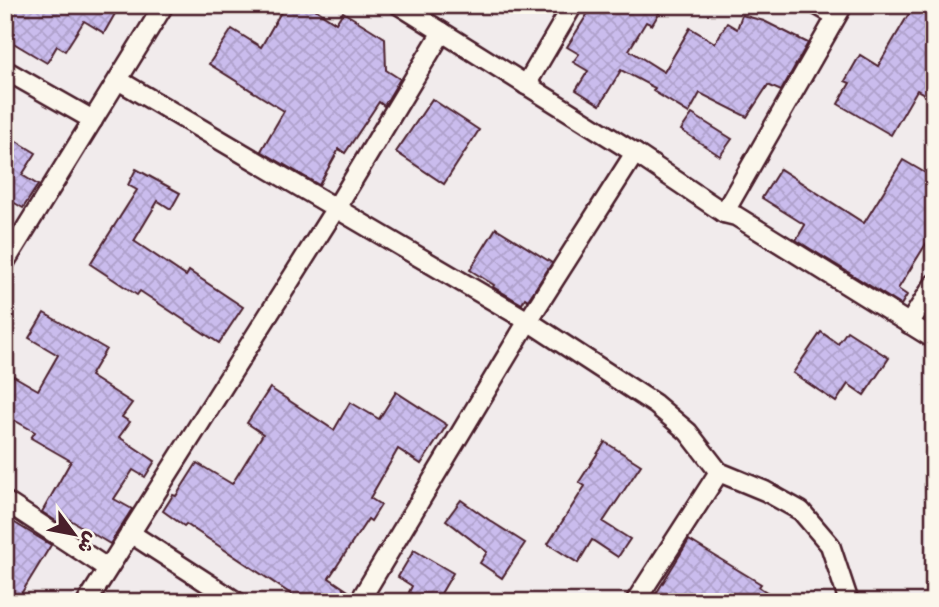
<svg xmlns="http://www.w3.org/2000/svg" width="939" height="607" font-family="Mali,'Playpen Sans Arabic',sans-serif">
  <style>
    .building { fill: url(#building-cross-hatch); stroke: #4a1f2b; stroke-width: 2 }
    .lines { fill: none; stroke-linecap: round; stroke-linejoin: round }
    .street-casing { stroke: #4a1f2b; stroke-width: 23 }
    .street { stroke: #fbf7ec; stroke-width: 18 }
  </style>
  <defs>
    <pattern id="building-cross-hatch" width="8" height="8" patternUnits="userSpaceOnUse" patternTransform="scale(1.75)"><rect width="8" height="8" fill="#cabced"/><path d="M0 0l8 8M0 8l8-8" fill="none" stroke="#afa1cb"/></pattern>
  </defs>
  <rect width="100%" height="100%" fill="#f1ebec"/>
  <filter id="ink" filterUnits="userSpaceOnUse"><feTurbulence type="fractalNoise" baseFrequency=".0143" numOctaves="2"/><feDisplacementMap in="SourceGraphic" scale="14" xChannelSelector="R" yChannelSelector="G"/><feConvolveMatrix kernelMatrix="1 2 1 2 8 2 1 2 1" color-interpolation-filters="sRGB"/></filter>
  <g filter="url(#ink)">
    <g class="building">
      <path d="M5 5H120L104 33 84 21 65 51 57 46 47 63 5 38Z"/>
      <path d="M285 5H309L336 23 343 12 385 38 386 70 400 79 384 106 379 102 345 153 339 149 319 185 261 151 284 111 209 64 232 29 261 47Z"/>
      <path d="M593 5H664L652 25 646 22 629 50 664 72 690 28 715 43 727 23 737 29 742 15 764 21 808 43 781 91 768 85 747 117 700 93 689 113 653 91 655 88 621 70 600 105 576 90 588 71 573 62 579 54 567 47Z"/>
      <path d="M914 5H934V86L928 96 917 90 891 135 838 104 850 83 845 81 860 55 878 66Z"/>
      <path d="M432 99 479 130 444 184 396 152Z"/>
      <path d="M692 114 732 139 720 156 681 130Z"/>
      <path d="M5 134 36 153 22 175 38 185 23 208 8 199 5 204Z"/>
      <path d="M903 160 934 178V231L898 289 907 295 901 305 796 240 805 225 762 198 780 169 864 223Z"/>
      <path d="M136 169 180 193 171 209 158 201 134 241 186 276 189 271 243 307 219 343 140 291 137 295 90 264 137 190 128 185Z"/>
      <path d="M496 228 552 263 528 300 525 298 522 304 493 287 494 285 470 270Z"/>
      <path d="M44 313 106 349 90 376 132 403 122 417 130 422 119 437 155 461 145 477 133 470 114 499 132 509 110 544 67 518 62 525 42 512 71 461 31 438 35 432 5 415V371L38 390 58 355 29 338Z"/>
      <path d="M847 331 889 358 864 395 848 384 836 402 793 373 821 332 838 344Z"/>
      <path d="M270 388 334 430 350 402 379 419 396 392 447 425 421 464 398 449 370 498 381 505 371 521 368 519 329 578 351 593 348 602H303L186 524 184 526 163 511 173 495 176 496 197 463 232 484 263 434 247 423Z"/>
      <path d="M605 442 641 465 603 522 630 539 618 557 592 540 578 563 548 544 585 486 579 482Z"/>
      <path d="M461 500 492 522 525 543 502 578 480 563 487 552 446 520Z"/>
      <path d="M5 517 51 545 16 602H5Z"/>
      <path d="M689 540 761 584 759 587 782 602H651Z"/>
      <path d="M414 550 453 573 436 602H426L409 592 412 586 398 577Z"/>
    </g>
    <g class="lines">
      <g class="street-casing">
        <g id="street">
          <path d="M399 5 635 153 724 213 736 216 934 339"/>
          <path d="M817 5 836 16"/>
          <path d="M5 70 93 120"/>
          <path d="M118 80 528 321 655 404 688 432 719 472 765 491 801 511 830 545 849 602"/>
          <path d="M526 85 573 5"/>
          <path d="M724 213 843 5"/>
          <path d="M5 262 164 5"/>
          <path d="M909 324 934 284"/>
          <path d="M5 501 107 568"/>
          <path d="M130 533 237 602"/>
          <path d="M87 602 336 208 442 32"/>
          <path d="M359 602 528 321 635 153"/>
          <path d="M635 602 719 472"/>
        </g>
      </g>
      <use href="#street" class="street"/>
    </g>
  </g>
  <rect width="939" height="607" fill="none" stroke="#fbf7ec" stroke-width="28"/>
  <rect x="14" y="14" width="911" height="579" fill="none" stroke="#4a1f2b" stroke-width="2.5" filter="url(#ink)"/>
  <g transform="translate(74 534) rotate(122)" stroke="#fbf7ec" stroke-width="5" paint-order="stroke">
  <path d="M0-5L12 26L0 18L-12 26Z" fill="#4a1f2b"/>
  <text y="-10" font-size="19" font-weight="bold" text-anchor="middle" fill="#4a1f2b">ش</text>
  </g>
</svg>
